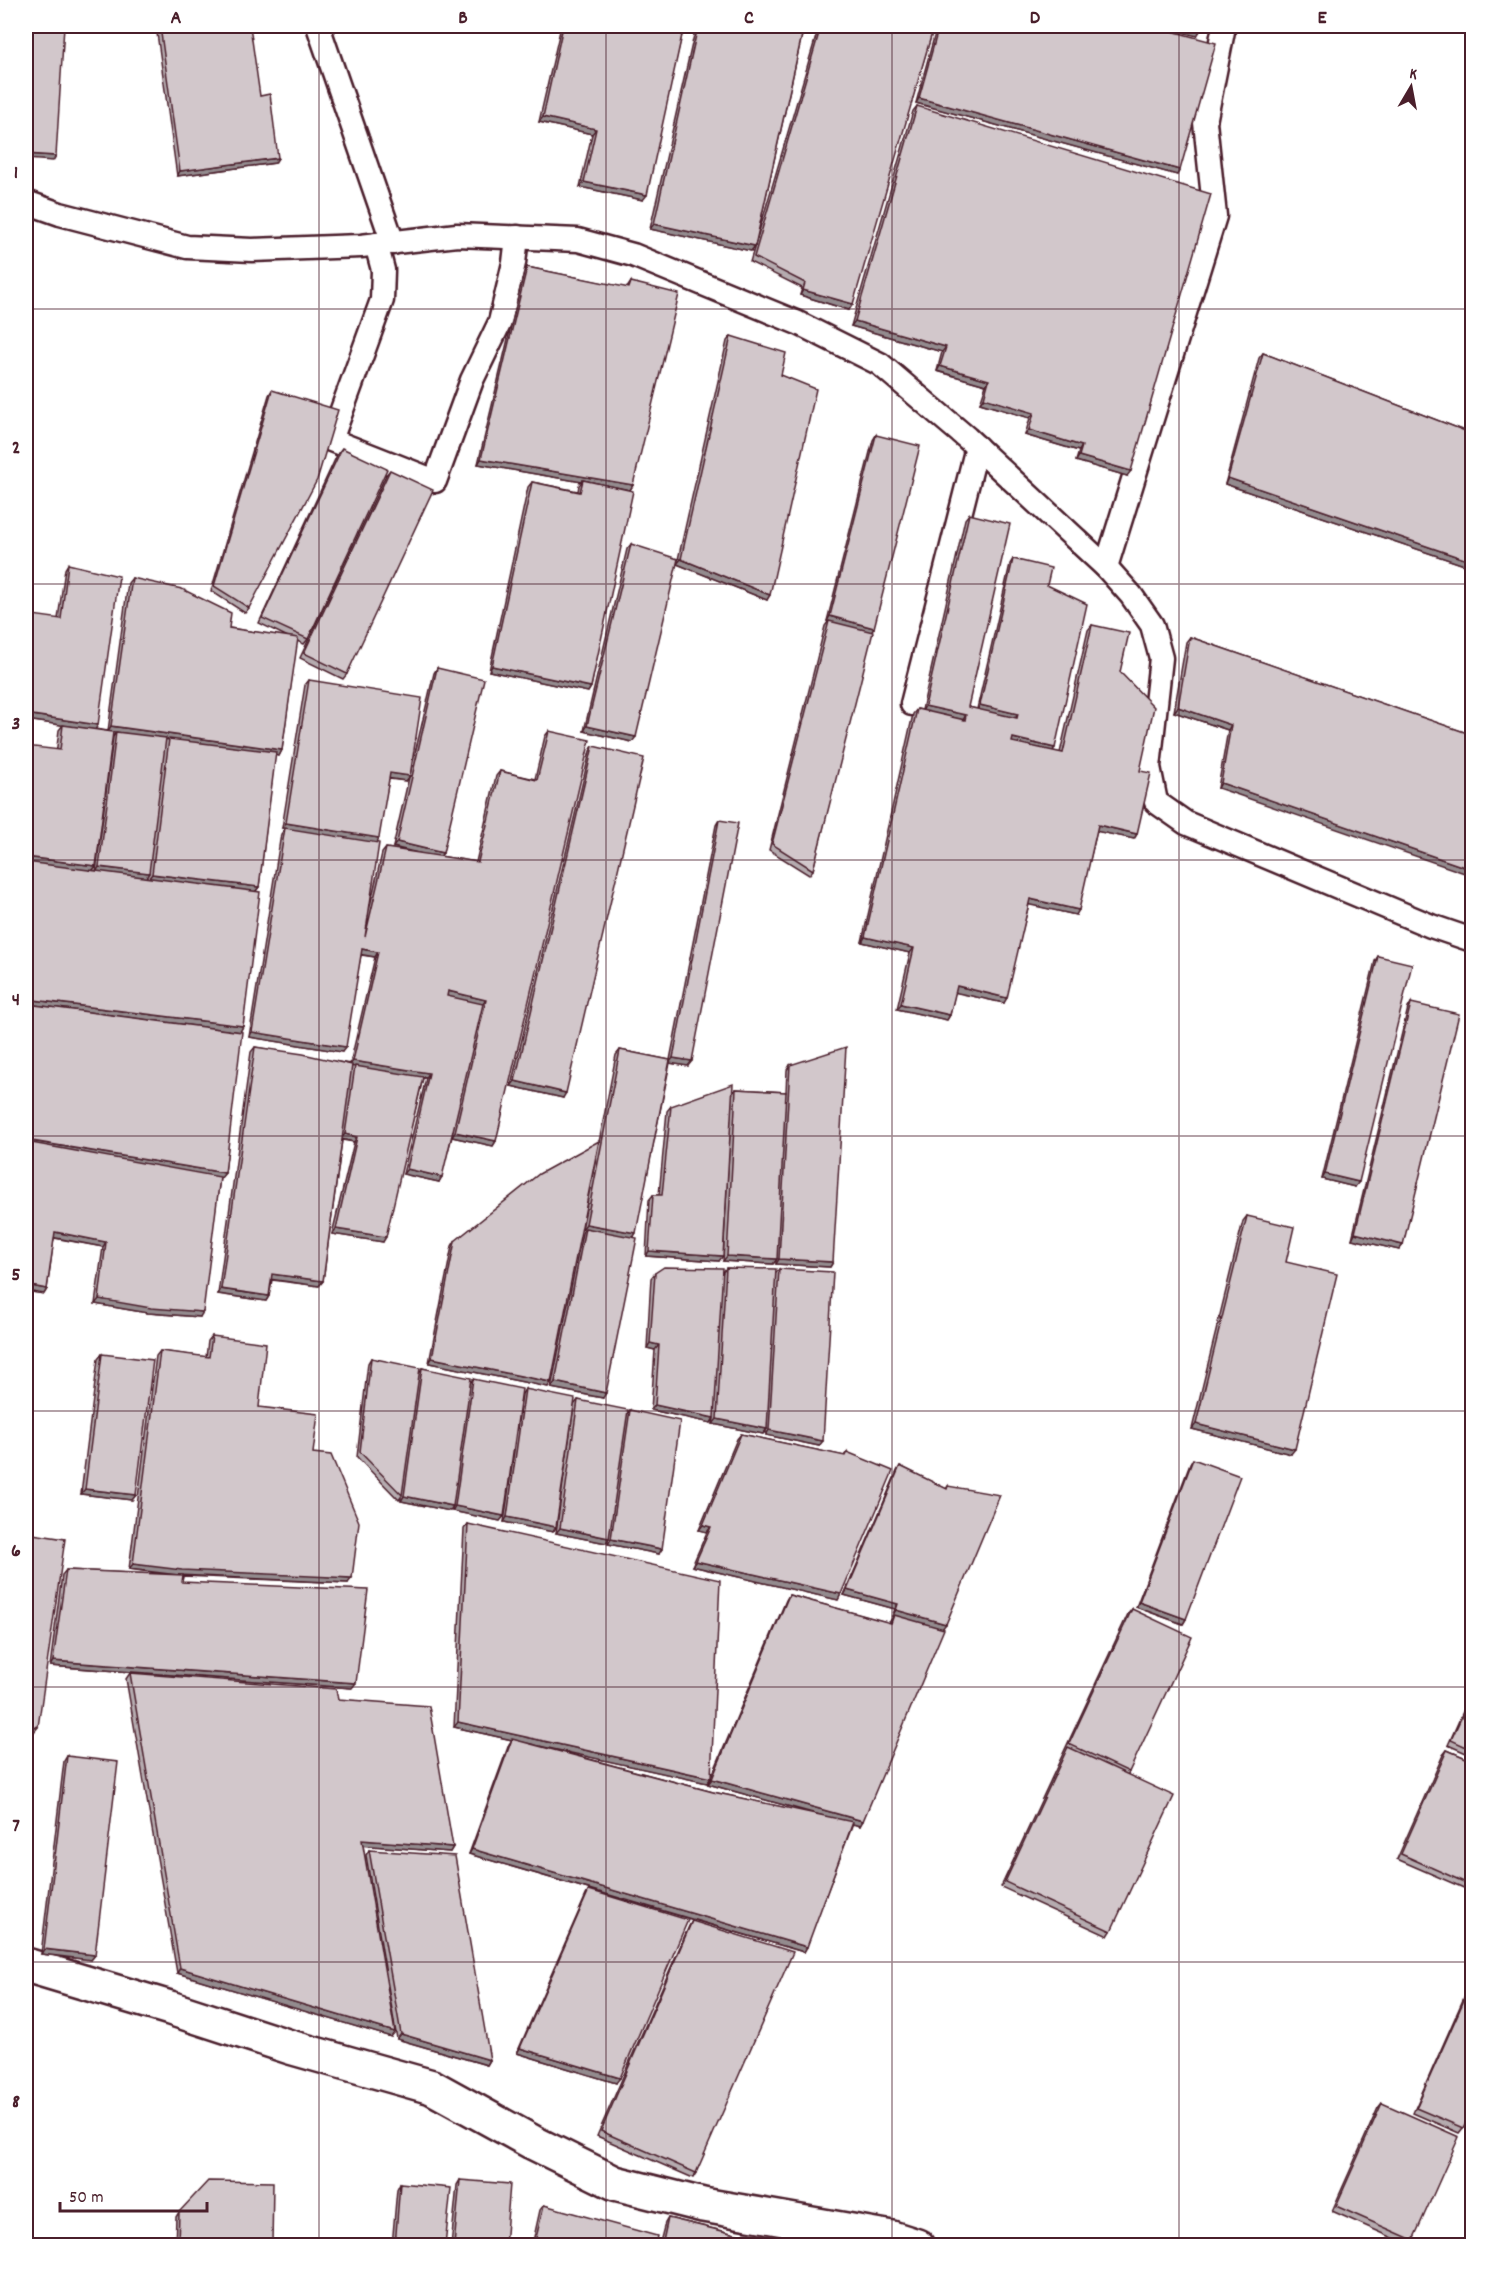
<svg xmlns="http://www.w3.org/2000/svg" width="1498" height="2271" font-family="Dekko,sans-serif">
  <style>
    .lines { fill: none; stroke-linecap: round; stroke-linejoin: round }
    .street-casing { stroke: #4a1f2b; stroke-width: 27 }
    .secondary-casing { stroke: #4a1f2b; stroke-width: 38 }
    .street { stroke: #fff; stroke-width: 22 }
    .secondary { stroke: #fff; stroke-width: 33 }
    .wall { fill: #b5abaf; stroke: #4a1f2b; stroke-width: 1.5; fill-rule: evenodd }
    .shaded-wall { fill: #938b8e; stroke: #4a1f2b; stroke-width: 1.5 }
    .building { fill: #d2c7cb; stroke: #4a1f2b; stroke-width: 1.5 }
    .grid { fill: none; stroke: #4a1f2b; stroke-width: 1.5; stroke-opacity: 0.55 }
    .neatline { fill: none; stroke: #4a1f2b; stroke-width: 2 }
    .grid-label { font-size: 20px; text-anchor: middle; font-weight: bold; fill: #4a1f2b }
  </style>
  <rect width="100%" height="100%" fill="#fff"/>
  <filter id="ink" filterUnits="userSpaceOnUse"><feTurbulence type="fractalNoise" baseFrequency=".0167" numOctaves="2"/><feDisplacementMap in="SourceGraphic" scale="12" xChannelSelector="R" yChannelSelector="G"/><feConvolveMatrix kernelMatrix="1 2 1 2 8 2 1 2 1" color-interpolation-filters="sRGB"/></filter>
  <g filter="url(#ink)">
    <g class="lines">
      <g class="street-casing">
        <g id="street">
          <path d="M318 26 393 243"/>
          <path d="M26 202 60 214 187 247 252 250 361 246 457 235 578 240 633 255 798 323 880 364 967 438 1106 567 1131 595 1152 625 1161 658 1149 767 1156 802 1186 823 1431 926 1472 940"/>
          <path d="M376 244 383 270 382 300 331 440 435 481 472 380 500 322 514 263 517 237"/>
          <path d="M1106 567 1215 216 1205 122 1224 26"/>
          <path d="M912 704 977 447"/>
        </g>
      </g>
      <g class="secondary-casing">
        <path id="secondary" d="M26 1965 170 2008 290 2047 432 2087 532 2142 615 2183 703 2205 892 2238 917 2246"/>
      </g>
      <use href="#street" class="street"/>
      <use href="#secondary" class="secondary"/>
    </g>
    <g class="wall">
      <path d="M156 26H214V28L260 96 275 163 177 176Z"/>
      <path d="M561 26H684L643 200 580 187 592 134 539 122Z"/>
      <path d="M696 26H804L755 246 751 251 650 229Z"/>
      <path d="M819 26H934L849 310 800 295 802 288 750 262Z"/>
      <path d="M937 26H1153L1177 175 916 103Z"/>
      <path d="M917 106 1127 476 1076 461 1079 451 1025 435 1030 418 980 403 986 385 937 371 942 352 851 326 913 111Z"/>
      <path d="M527 267 627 288 631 282 633 485 630 490 591 687 588 692 489 671 528 487 532 482 578 491 579 485 582 482 478 464 524 272Z"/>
      <path d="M731 336 781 375 767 600 677 564 727 341Z"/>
      <path d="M1263 353 1473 434V568L1225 484 1259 358Z"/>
      <path d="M272 390 249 608 245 613 211 591 269 395Z"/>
      <path d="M876 435 874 628 871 632 813 870 809 875 769 850 825 626 828 622 827 621 873 440Z"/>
      <path d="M342 448 308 639 304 644 297 641 282 750 279 756 275 755 259 887 256 891 243 1026 240 1032 225 1173 220 1178 200 1317 148 1313 95 1304 103 1247 54 1238 47 1289 44 1294 26 1291V1007L27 1004H26L59 730 63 725 26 720 58 619 65 569 68 564 95 729 108 731 128 583 132 578 229 628 288 637 259 623 338 453ZM113 732H116L113 737 96 871 93 870 96 866Z"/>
      <path d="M390 470 347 674 343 679 300 658 386 475Z"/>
      <path d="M969 514 968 707 977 709 1010 564 1013 559 1047 585 1053 751 1060 753 1088 630 1092 625 1120 672 1140 771 1137 834 1134 839 1097 831 1076 915 1029 904 1004 1003 955 992 950 1015 947 1020 897 1009 910 953 862 942 913 714 917 709 922 710 965 519Z"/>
      <path d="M631 544 632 742 584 731 627 549Z"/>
      <path d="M1190 637 1473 735 1218 788 1228 730 1174 712 1186 642Z"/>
      <path d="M437 668 443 853 440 856 476 862 496 776 500 771 535 779 545 736 549 731 496 1141 493 1146 452 1137 439 1182 403 1174 426 1078H423L383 1242 332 1234 354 1142 342 1140 323 1281 319 1286 272 1280 269 1296 266 1301 218 1294 251 1052 255 1047 350 1064 375 957 361 955 342 1052 249 1037 281 834 285 829 282 828 305 685 309 680 410 774 434 673ZM409 777 393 847 417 852 386 848 382 853 369 910 376 843 389 779 406 781Z"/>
      <path d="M593 746 563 1098 511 1086 590 751Z"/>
      <path d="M719 820 688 1066 670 1063 634 1237 603 1398 551 1388 582 1233 584 1229H582L616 1055 620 1050 670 1060 716 825Z"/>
      <path d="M1378 956 1355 1187 1322 1179 1375 961Z"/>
      <path d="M1411 1003 1403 1245 1399 1250 1352 1239 1408 1008Z"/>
      <path d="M790 1065 833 1262 830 1267 776 1264V1260L773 1264 723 1261 732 1094 736 1089 786 1092 787 1070Z"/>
      <path d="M671 1106 719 1261 646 1256 649 1200 653 1195H659L667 1111Z"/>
      <path d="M1247 1216 1286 1262 1291 1454 1192 1429 1243 1221Z"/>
      <path d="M455 1241 551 1382 548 1387 429 1363 452 1246Z"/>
      <path d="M726 1268 776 1273 779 1269 819 1446 766 1435V1431L763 1434 713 1424 714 1419 711 1423 651 1410 655 1350 647 1348 651 1278 655 1273 723 1272Z"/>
      <path d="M212 1336 259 1407 313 1453 348 1583 183 1576 182 1582 352 1688 50 1666 62 1575 66 1570 172 1575 129 1569 156 1356 160 1351 206 1357 208 1341Z"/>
      <path d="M102 1354 136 1495 132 1500 81 1494 98 1359Z"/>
      <path d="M371 1358 420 1372 422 1368 471 1382 473 1379 504 1516 500 1521 452 1511V1508L450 1511 401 1501V1497L399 1500 357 1457 368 1363Z"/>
      <path d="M525 1389 556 1527 553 1532 504 1522 522 1394Z"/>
      <path d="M578 1400 627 1414 630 1410 659 1554 608 1544V1540L606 1543 556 1533 574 1405Z"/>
      <path d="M741 1434 844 1456 847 1452 841 1594 838 1600 692 1566 707 1532 699 1530 737 1439Z"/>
      <path d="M1193 1459 1186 1619 1183 1624 1136 1607 1190 1464Z"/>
      <path d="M900 1466 946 1489 948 1486 943 1628 860 1826 853 1824 804 1952 469 1854 509 1744 512 1740 454 1727 464 1529 468 1524 711 1778 786 1600 789 1595 889 1623 893 1616H892L895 1609 844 1595 897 1471ZM533 1744 707 1783 710 1779 708 1784 823 1816 713 1792Z"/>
      <path d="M1132 1609 1129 1772 1128 1774 1111 1931 1108 1936 1001 1887 1128 1614Z"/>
      <path d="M130 1673 338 1699 453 1847 450 1852 363 1845 391 2037 177 1973 126 1679Z"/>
      <path d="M1473 1689V1756L1448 1745Z"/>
      <path d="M1447 1750 1473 1761V1892L1397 1859 1443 1755Z"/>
      <path d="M67 1756 95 1955 91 1960 41 1954 64 1761Z"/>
      <path d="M369 1850 490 2060 487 2065 397 2039 366 1855Z"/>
      <path d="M589 1890 616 2083 517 2053 586 1895Z"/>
      <path d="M692 1921 696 2173 693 2178 597 2136 689 1926Z"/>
      <path d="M1473 1977V2106L1463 2128 1459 2133 1413 2113Z"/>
      <path d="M1382 2103 1413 2240 1409 2245 1332 2211 1378 2108Z"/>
      <path d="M460 2180 505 2246H451L457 2185Z"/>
      <path d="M400 2183 445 2246H392L397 2189Z"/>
      <path d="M544 2205 655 2246H532L540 2210Z"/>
      <path d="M179 2212 272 2246H175L176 2217Z"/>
      <path d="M668 2218 774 2243 777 2238 810 2246H659L665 2223Z"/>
    </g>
    <g class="shaded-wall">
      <path d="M1158 26H1180L1200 31 1197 36Z"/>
      <path d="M919 98 1180 170 1177 175 916 103Z"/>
      <path d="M543 117 596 129 592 134 539 122Z"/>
      <path d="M26 154 56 156 53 161 26 159Z"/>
      <path d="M278 158 275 163 177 176 180 171Z"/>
      <path d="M584 182 647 195 643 200 580 187Z"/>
      <path d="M654 224 755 246 751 251 650 229Z"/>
      <path d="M803 290 853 304 849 310 800 295Z"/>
      <path d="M855 321 946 347 942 352 851 326Z"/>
      <path d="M940 366 989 380 986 385 937 371Z"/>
      <path d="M984 398 1034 413 1030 418 980 403Z"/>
      <path d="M1029 430 1082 446 1079 451 1025 435Z"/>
      <path d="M1079 456 1131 471 1127 476 1076 461Z"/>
      <path d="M481 459 633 485 630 490 583 480 582 482 478 464Z"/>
      <path d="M1228 478 1473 562V568L1225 484Z"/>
      <path d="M681 559 770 595 767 600 677 564Z"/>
      <path d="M830 616 874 628 871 633 827 621Z"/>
      <path d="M492 666 591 687 588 692 489 671Z"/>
      <path d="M980 705 1018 714 1015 719 977 710Z"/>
      <path d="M925 706 966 715 963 720 922 711Z"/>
      <path d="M1178 707 1231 725 1228 730 1174 712Z"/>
      <path d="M26 714 98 725 95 730 26 720Z"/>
      <path d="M111 726 282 750 279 756 108 731Z"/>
      <path d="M587 726 636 737 632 742 584 731Z"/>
      <path d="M1013 738 1055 748 1051 753 1009 744Z"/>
      <path d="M390 773 410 776 406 781 386 778Z"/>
      <path d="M1221 783 1473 870V876L1218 788Z"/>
      <path d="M286 823 379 838 376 844 282 828Z"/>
      <path d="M1098 825 1137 834 1134 839 1095 831Z"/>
      <path d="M397 842 443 853 439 858 393 847Z"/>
      <path d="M26 857 96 866 92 871 26 863Z"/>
      <path d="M99 867 149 873 146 878 96 872Z"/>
      <path d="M152 874 259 887 255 892 148 879Z"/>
      <path d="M1030 899 1079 910 1076 915 1026 904Z"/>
      <path d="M865 937 914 948 910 953 862 942Z"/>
      <path d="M362 949 378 952 375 957 358 954Z"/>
      <path d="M957 986 1007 998 1004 1003 953 992Z"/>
      <path d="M448 991 486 1000 482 1005 445 996Z"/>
      <path d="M26 999 243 1026 240 1032 26 1004Z"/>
      <path d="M901 1004 950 1015 947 1020 897 1009Z"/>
      <path d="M252 1032 346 1047 342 1052 249 1037Z"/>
      <path d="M673 1058 692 1061 688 1066 669 1063Z"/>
      <path d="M353 1061 429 1073 426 1078 349 1066Z"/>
      <path d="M515 1081 566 1093 563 1098 511 1086Z"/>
      <path d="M455 1132 496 1141 493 1146 452 1137Z"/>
      <path d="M345 1134 357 1137 354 1142 341 1139Z"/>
      <path d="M26 1140 225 1173 221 1178 26 1146Z"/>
      <path d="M407 1169 442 1177 439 1182 403 1174Z"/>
      <path d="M1325 1174 1359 1182 1355 1187 1322 1179Z"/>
      <path d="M586 1224 636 1233 633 1238 582 1229Z"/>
      <path d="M336 1229 386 1237 383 1242 332 1234Z"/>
      <path d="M55 1232 106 1242 103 1247 51 1237Z"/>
      <path d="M1355 1233 1403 1245 1399 1250 1352 1239Z"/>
      <path d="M649 1251 723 1256 719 1261 646 1256Z"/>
      <path d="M727 1256 777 1259 773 1264 723 1261Z"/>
      <path d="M779 1259 833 1262 830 1267 776 1264Z"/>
      <path d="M272 1274 323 1281 319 1286 269 1279Z"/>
      <path d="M26 1285 47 1289 44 1294 26 1291Z"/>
      <path d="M221 1289 269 1296 266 1301 218 1294Z"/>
      <path d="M99 1299 203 1312 200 1317 148 1313 95 1304Z"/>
      <path d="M650 1343 659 1345 655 1350 647 1348Z"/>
      <path d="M432 1358 551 1382 548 1387 429 1363Z"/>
      <path d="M555 1382 606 1393 603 1398 551 1388Z"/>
      <path d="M655 1405 714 1418 711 1423 651 1410Z"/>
      <path d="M717 1419 767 1429 763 1434 713 1424Z"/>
      <path d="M1196 1424 1295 1449 1291 1454 1192 1429Z"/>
      <path d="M769 1430 823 1441 819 1446 766 1435Z"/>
      <path d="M85 1489 136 1495 132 1500 81 1494Z"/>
      <path d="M404 1496 453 1506 450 1511 401 1501Z"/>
      <path d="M455 1506 504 1516 500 1521 452 1511Z"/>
      <path d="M507 1517 556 1527 553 1532 504 1522Z"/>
      <path d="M703 1525 711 1527 707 1532 699 1530Z"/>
      <path d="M560 1528 609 1538 606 1543 556 1533Z"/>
      <path d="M611 1539 662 1549 659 1554 608 1544Z"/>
      <path d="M696 1561 841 1594 838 1600 692 1566Z"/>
      <path d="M133 1564 352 1578 348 1583 178 1575 129 1569Z"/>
      <path d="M847 1590 898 1604 895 1609 844 1595Z"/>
      <path d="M1139 1602 1186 1619 1183 1624 1136 1607Z"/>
      <path d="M896 1610 946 1624 942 1629 892 1616Z"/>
      <path d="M53 1661 356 1683 352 1688 50 1666Z"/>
      <path d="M458 1722 711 1778 707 1783 454 1727Z"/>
      <path d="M26 1725 38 1727 34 1732 26 1731Z"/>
      <path d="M712 1779 863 1821 860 1826 708 1784Z"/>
      <path d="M362 1840 453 1847 450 1852 358 1845Z"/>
      <path d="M472 1849 807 1947 804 1952 469 1854Z"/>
      <path d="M44 1949 95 1955 91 1960 41 1954Z"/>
      <path d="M180 1968 395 2032 391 2037 177 1973Z"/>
      <path d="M401 2034 490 2060 487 2065 397 2039Z"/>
      <path d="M520 2048 620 2078 616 2083 517 2053Z"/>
    </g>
    <g class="building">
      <path d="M26 26H64L56 156 26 154Z"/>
      <path d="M160 26H214V28L234 26H250L260 96 270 94 278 158 180 171Z"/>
      <path d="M563 26H684L647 195 584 182 596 129 543 117Z"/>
      <path d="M698 26H804L755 246 654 224Z"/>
      <path d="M821 26H934L853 304 803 290 805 283 754 257Z"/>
      <path d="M939 26H1153L1216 43 1180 170 919 98Z"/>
      <path d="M1180 26H1202L1200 31Z"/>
      <path d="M917 106 1211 194 1131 471 1079 456 1082 446 1029 430 1034 413 984 398 989 380 940 366 946 347 855 321Z"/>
      <path d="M527 267 629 288 631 282 679 294 633 485 481 459Z"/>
      <path d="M731 336 786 353 781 375 816 389 770 595 681 559Z"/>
      <path d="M1263 353 1473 434V562L1228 478Z"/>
      <path d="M272 390 338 410 317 480 249 608 214 586Z"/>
      <path d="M876 435 920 446 874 628 830 616Z"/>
      <path d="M342 448 387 469 308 639 262 618Z"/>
      <path d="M390 470 433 490 347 674 304 653Z"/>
      <path d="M583 480 633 491 591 687 492 666 532 482 580 492Z"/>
      <path d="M969 514 1010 524 968 707 1017 718 1018 714 980 705 1013 559 1051 568 1047 585 1087 604 1055 748 1013 738 1012 742 1063 753 1092 625 1129 633 1120 672 1154 707 1140 771 1151 773 1137 834 1098 825 1079 910 1030 899 1007 998 957 986 950 1015 901 1004 914 948 865 937 917 709 965 720 966 715 925 706Z"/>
      <path d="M631 544 678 559 636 737 587 726Z"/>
      <path d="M68 564 119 576 98 725 26 714V614L61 619Z"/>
      <path d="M132 578 182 589 231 613 229 628 298 638 282 750 111 726Z"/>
      <path d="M829 621 873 632 813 870 772 844Z"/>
      <path d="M1190 637 1473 735V870L1221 783 1231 725 1178 707Z"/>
      <path d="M437 668 484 679 443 853 397 842Z"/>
      <path d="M309 680 422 698 410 776 390 773 379 838 286 823Z"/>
      <path d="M63 725 113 732 96 866 26 857V746L60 750Z"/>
      <path d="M549 731 590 740 496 1141 455 1132 486 1000 448 991 447 996 483 1004 442 1177 407 1169 429 1073 353 1061 378 952 362 949 346 1047 252 1032 285 828 379 843 365 937 386 848 478 862 500 771 537 780Z"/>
      <path d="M116 732 166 738 149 873 99 867Z"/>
      <path d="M169 739 276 752 259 887 152 874Z"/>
      <path d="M593 746 644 758 566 1093 515 1081Z"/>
      <path d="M719 820 738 823 692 1061 673 1058Z"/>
      <path d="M26 862 260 892 243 1026 26 999Z"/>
      <path d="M1378 956 1412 964 1359 1182 1325 1174Z"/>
      <path d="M1411 1003 1459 1014 1403 1245 1355 1233Z"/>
      <path d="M27 1004 242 1032 225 1173 26 1140V1018Z"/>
      <path d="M255 1047 303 1054 352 1065 323 1281 272 1274 269 1296 221 1289Z"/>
      <path d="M846 1047 833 1262 779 1259 790 1065Z"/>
      <path d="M620 1050 670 1060 636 1233 586 1224Z"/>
      <path d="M355 1066 423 1077 386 1237 336 1229 357 1137 345 1134Z"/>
      <path d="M733 1084 723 1256 649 1251 653 1195H662L671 1106Z"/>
      <path d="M736 1089 786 1092 777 1259 727 1256Z"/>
      <path d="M599 1141 551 1382 432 1358 455 1241 539 1174Z"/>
      <path d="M26 1142 220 1177 203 1312 151 1308 99 1299 106 1242 55 1232 47 1289 26 1285Z"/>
      <path d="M1247 1216 1294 1227 1286 1262 1337 1274 1295 1449 1196 1424Z"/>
      <path d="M585 1228 637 1238 606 1393 555 1382Z"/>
      <path d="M664 1267 723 1268 714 1418 655 1405 659 1345 650 1343 655 1273Z"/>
      <path d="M726 1268 776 1269 767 1429 717 1419Z"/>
      <path d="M779 1269 833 1272 823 1441 769 1430Z"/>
      <path d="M212 1336 266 1343 259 1407 318 1414 313 1453 331 1455 359 1522 352 1578 182 1570 133 1564 160 1351 209 1357Z"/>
      <path d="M102 1354 153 1360 136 1495 85 1489Z"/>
      <path d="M371 1358 420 1368 402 1495 360 1452Z"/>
      <path d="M422 1368 471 1378 453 1506 404 1496Z"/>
      <path d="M473 1379 522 1389 504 1516 455 1506Z"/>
      <path d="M525 1389 575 1399 556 1527 507 1517Z"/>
      <path d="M578 1400 628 1410 609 1538 560 1528Z"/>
      <path d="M630 1410 680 1421 662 1549 611 1539Z"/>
      <path d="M741 1434 845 1456 847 1452 893 1471 841 1594 696 1561 711 1527 703 1525Z"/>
      <path d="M1193 1459 1240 1476 1186 1619 1139 1602Z"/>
      <path d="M900 1466 947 1489 948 1486 1000 1495 946 1624 896 1610 898 1604 847 1590Z"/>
      <path d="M468 1524 720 1580 711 1778 458 1722Z"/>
      <path d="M26 1533 65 1539 38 1727 26 1725Z"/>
      <path d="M66 1570 183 1575 182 1582 368 1590 356 1683 53 1661Z"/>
      <path d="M789 1595 891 1623 894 1615 944 1629 863 1821 712 1779Z"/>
      <path d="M1132 1609 1192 1637 1129 1772 1069 1744Z"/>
      <path d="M130 1673 336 1689 338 1699 429 1706 453 1847 362 1840 395 2032 180 1968Z"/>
      <path d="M1473 1692V1750L1451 1740Z"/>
      <path d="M26 1735 31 1736 26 1774Z"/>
      <path d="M512 1739 713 1792 853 1822 807 1947 472 1849Z"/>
      <path d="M1068 1747 1174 1796 1111 1931 1005 1882Z"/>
      <path d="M1447 1750 1473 1761V1886L1401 1854Z"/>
      <path d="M67 1756 118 1762 95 1955 44 1949Z"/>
      <path d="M369 1850 455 1856 490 2060 401 2034Z"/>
      <path d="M589 1890 688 1920 620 2078 520 2048Z"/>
      <path d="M692 1921 793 1952 696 2173 601 2131Z"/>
      <path d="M1473 1980V2106L1463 2128 1416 2108Z"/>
      <path d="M1382 2103 1459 2137 1413 2240 1336 2206Z"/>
      <path d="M460 2180 510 2184 505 2246H454Z"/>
      <path d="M208 2181 273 2182 272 2246H178L179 2212Z"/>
      <path d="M400 2183 451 2188 445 2246H395Z"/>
      <path d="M544 2205 657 2236 655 2246H534Z"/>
      <path d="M668 2218 776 2244 777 2238 810 2246H662Z"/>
    </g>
  </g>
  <path class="grid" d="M319 26V2246M606 26V2246M892 26V2246M1179 26V2246M26 309H1472M26 584H1472M26 860H1472M26 1136H1472M26 1411H1472M26 1687H1472M26 1962H1472"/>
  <rect width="1498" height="2271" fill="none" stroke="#fff" stroke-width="66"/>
  <g transform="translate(1411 87) rotate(10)" stroke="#ffffff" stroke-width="4.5" paint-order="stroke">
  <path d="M0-4.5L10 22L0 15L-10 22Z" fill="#4a1f2b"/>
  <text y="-9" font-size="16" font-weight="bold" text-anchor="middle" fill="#4a1f2b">K</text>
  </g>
  <path d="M60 2202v9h147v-9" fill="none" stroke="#4a1f2b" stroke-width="3"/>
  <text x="69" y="2202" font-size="18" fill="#4a1f2b" stroke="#ffffff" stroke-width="4.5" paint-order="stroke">50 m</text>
  <rect x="33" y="33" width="1432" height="2205" class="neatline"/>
  <g class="grid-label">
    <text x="176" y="23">A</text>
    <text x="463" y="23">B</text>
    <text x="749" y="23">C</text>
    <text x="1035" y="23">D</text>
    <text x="1322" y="23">E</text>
    <text x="16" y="178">1</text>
    <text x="16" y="453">2</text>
    <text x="16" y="729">3</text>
    <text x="16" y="1005">4</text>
    <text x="16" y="1280">5</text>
    <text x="16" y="1556">6</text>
    <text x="16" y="1831">7</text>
    <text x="16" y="2107">8</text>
  </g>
</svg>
